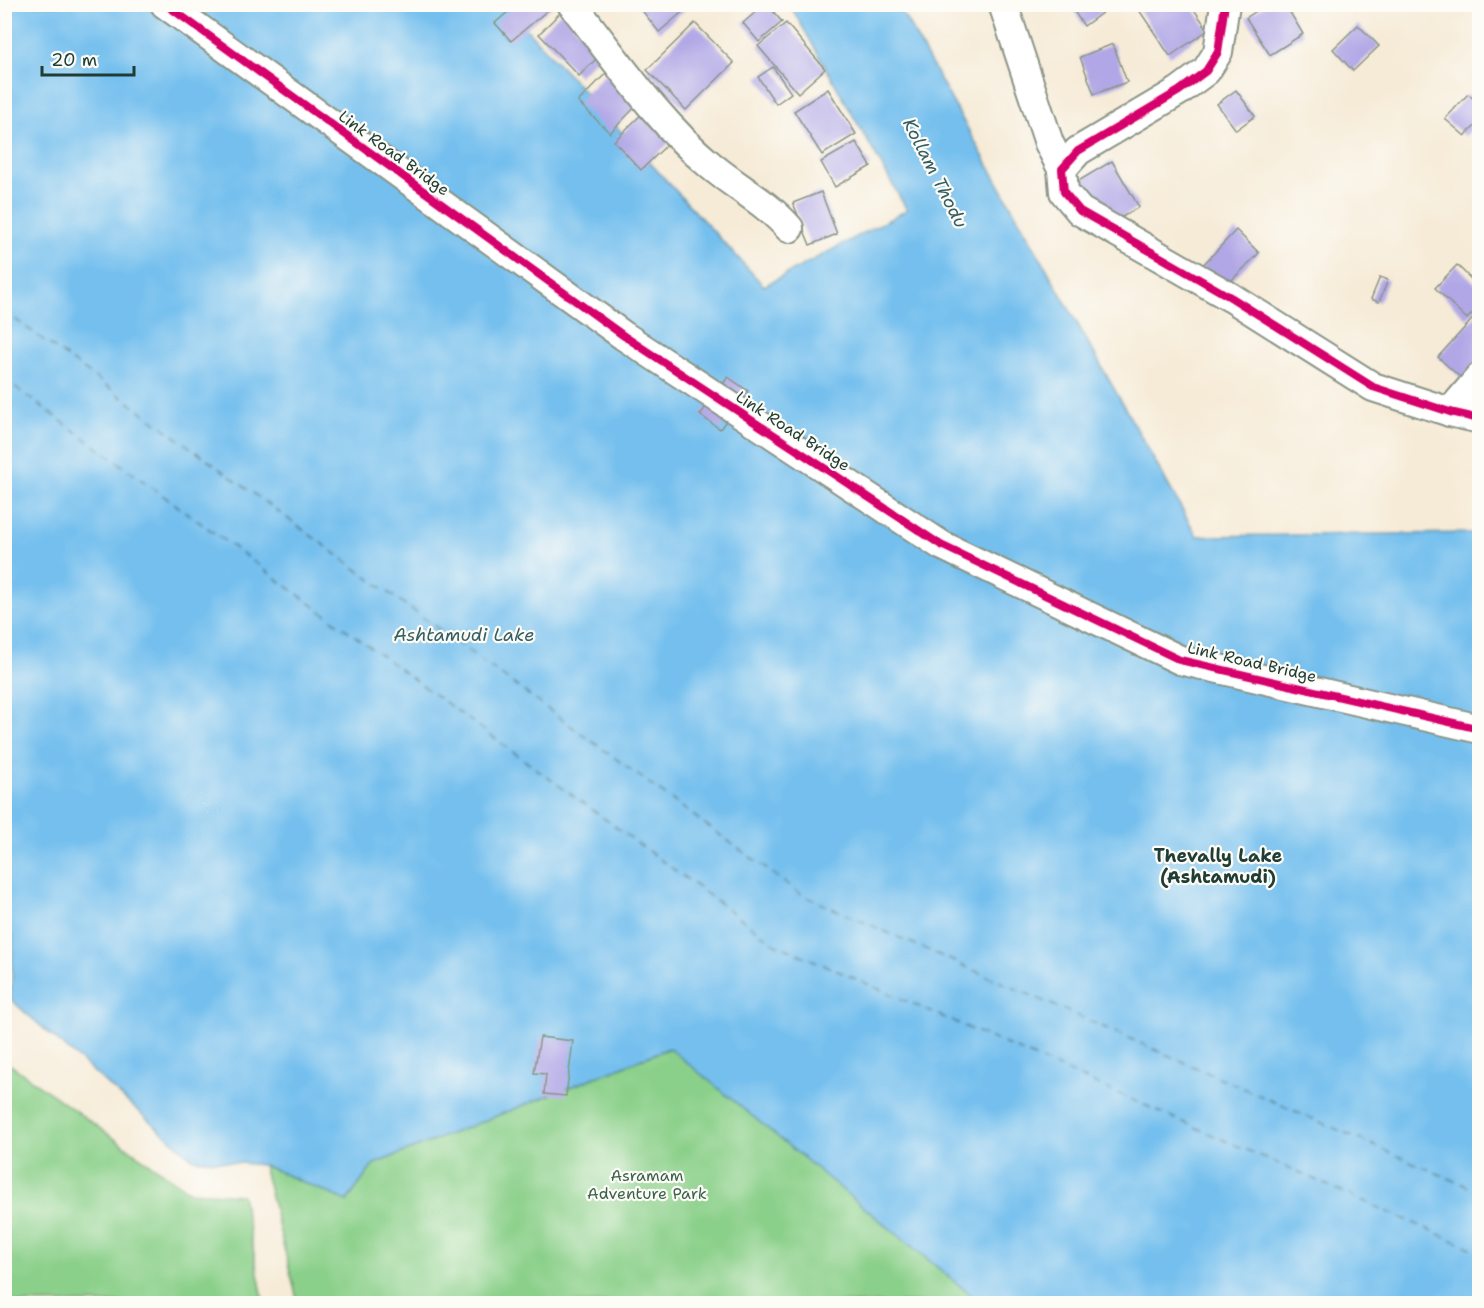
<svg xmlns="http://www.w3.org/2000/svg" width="1484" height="1308" font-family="'Shantell Sans',sans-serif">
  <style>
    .green { fill: #8bd08a; stroke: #55865f; stroke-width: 1.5 }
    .water { fill: #75bfee; stroke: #4a7e91; stroke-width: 1.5 }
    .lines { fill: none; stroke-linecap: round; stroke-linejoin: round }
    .ferry { stroke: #345e62; stroke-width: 1.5; stroke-dasharray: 8 6; stroke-linecap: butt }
    .building { fill: #b1a7e6 }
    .minor-casing { stroke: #8a9486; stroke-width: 32 }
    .minor { stroke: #fff; stroke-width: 28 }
    .cycleway-casing { stroke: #fdfcf7; stroke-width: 11 }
    .cycleway { stroke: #d6006c; stroke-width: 8 }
    .labels { text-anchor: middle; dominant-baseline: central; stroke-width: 4.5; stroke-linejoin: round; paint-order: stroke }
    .street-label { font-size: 16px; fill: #1f3d34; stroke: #fdfcf7 }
    .park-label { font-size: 16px; fill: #3a624a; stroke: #fdfcf7 }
    .water-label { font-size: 18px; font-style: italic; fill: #345e62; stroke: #fdfcf7 }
    .neighbourhood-label { font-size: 18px; font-weight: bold; fill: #1f3d34; stroke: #fdfcf7 }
  </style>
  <rect width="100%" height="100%" fill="#fdfcf7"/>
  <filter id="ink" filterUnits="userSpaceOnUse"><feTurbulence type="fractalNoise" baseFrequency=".0167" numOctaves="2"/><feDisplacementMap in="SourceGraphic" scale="12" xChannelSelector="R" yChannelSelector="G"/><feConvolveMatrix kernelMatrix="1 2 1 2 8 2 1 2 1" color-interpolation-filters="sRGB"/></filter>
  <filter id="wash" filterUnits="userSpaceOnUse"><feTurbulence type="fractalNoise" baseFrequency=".008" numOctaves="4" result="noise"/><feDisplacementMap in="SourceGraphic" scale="24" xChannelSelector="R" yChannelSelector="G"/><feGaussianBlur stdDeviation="1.35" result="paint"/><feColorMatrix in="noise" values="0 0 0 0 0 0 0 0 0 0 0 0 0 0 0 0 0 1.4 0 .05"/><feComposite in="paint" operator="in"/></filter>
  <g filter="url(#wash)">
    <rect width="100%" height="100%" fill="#f6ebd7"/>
    <g class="green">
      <path d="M670 1048 981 1303H298L263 1165 347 1201 374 1164Z"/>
      <path d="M5 1061 190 1192 242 1195 264 1303H5Z"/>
    </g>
    <path class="water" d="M4 5H504L764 286 907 210 790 5H898L1197 536 1479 533V1303H981L669 1048 374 1164 347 1201 263 1165 193 1159 11 1000 13 937 4 928Z"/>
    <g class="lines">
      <g class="ferry">
        <path d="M4 311 802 895 1480 1192"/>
        <path d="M4 379 774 943 1480 1252"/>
      </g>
    </g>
    <g id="blocks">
      <g class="building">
        <path d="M517 4H555L511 41 495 23Z"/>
        <path d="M637 4H684L687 8 659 32Z"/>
        <path d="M765 4H767L782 22 759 42 743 23Z"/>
        <path d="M1080 4H1098L1103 12 1084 26 1073 10Z"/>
        <path d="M1267 4H1285L1303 34 1270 55 1246 18Z"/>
        <path d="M1148 5H1191L1208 30 1170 56 1139 10Z"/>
        <path d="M561 12 601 54 579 76 539 34Z"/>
        <path d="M695 23 734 63 686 110 647 70Z"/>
        <path d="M786 23 825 69 798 93 758 46Z"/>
        <path d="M1358 25 1379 46 1353 71 1333 49Z"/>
        <path d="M1113 44 1127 82 1094 94 1080 57Z"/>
        <path d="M773 67 791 93 776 104 758 77Z"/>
        <path d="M611 68 643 99 610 133 578 102Z"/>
        <path d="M828 89 856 134 822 155 794 111Z"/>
        <path d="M1236 90 1255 116 1236 130 1217 104Z"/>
        <path d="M1468 94 1480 104V121L1465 136 1445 119Z"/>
        <path d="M647 109 674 138 641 170 614 141Z"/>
        <path d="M856 142 871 166 835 187 821 162Z"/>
        <path d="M1112 161 1139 207 1102 229 1075 183Z"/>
        <path d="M821 192 837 234 810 245 793 203Z"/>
        <path d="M1236 230 1259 253 1223 289 1201 267Z"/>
        <path d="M1457 265 1480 288V305L1467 319 1435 288Z"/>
        <path d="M1380 277 1388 280 1379 302 1371 299Z"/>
        <path d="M1480 311V359L1462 379 1438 357Z"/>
        <path d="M728 377 748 391 720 429 700 415Z"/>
        <path d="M540 1037 573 1041 566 1096 544 1094 546 1074 534 1073Z"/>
      </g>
    </g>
  </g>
  <g filter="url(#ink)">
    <use href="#blocks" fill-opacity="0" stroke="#8a9486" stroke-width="1.5"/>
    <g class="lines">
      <g class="minor-casing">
        <g id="minor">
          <path d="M165 4 624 336 941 545 1180 660 1480 729"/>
          <path d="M572 4C616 59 656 120 710 165 736 187 766 202 789 228"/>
          <path d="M1003 4 1049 143 1062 169"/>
          <path d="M1225 4 1218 52 1206 71 1179 91 1078 151 1062 169 1064 192 1080 211 1232 298 1373 387 1450 412 1480 419"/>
          <path d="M1450 412 1480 377"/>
        </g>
      </g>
      <use href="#minor" class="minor"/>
      <g class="cycleway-casing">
        <g id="cycleway">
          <path d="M165 4 624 336 941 545 1180 660 1480 729"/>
          <path d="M1225 4 1218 52 1206 71 1179 91 1078 151 1062 169 1064 192 1080 211 1232 298 1373 387 1450 412 1480 419"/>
        </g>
      </g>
      <use href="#cycleway" class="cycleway"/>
    </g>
  </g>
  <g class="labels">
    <g class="street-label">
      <text transform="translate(394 153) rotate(36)">Link Road Bridge</text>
      <text transform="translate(793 431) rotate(33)">Link Road Bridge</text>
      <text transform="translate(1252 662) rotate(13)">Link Road Bridge</text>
    </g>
    <g class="park-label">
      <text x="647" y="1175">Asramam<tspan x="647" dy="18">Adventure Park</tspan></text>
    </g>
    <g class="water-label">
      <text transform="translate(935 173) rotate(63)">Kollam Thodu</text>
      <text x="464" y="635">Ashtamudi Lake</text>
    </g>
    <g class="neighbourhood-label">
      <text x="1218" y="856">Thevally Lake<tspan x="1218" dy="21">(Ashtamudi)</tspan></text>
    </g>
  </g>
  <rect width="1484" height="1308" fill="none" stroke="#fdfcf7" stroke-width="24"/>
  <path d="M42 66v9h92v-9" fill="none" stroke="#1f3d34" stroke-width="3"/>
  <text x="51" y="66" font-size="18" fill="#1f3d34" stroke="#fdfcf7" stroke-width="4.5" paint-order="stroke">20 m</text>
</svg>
